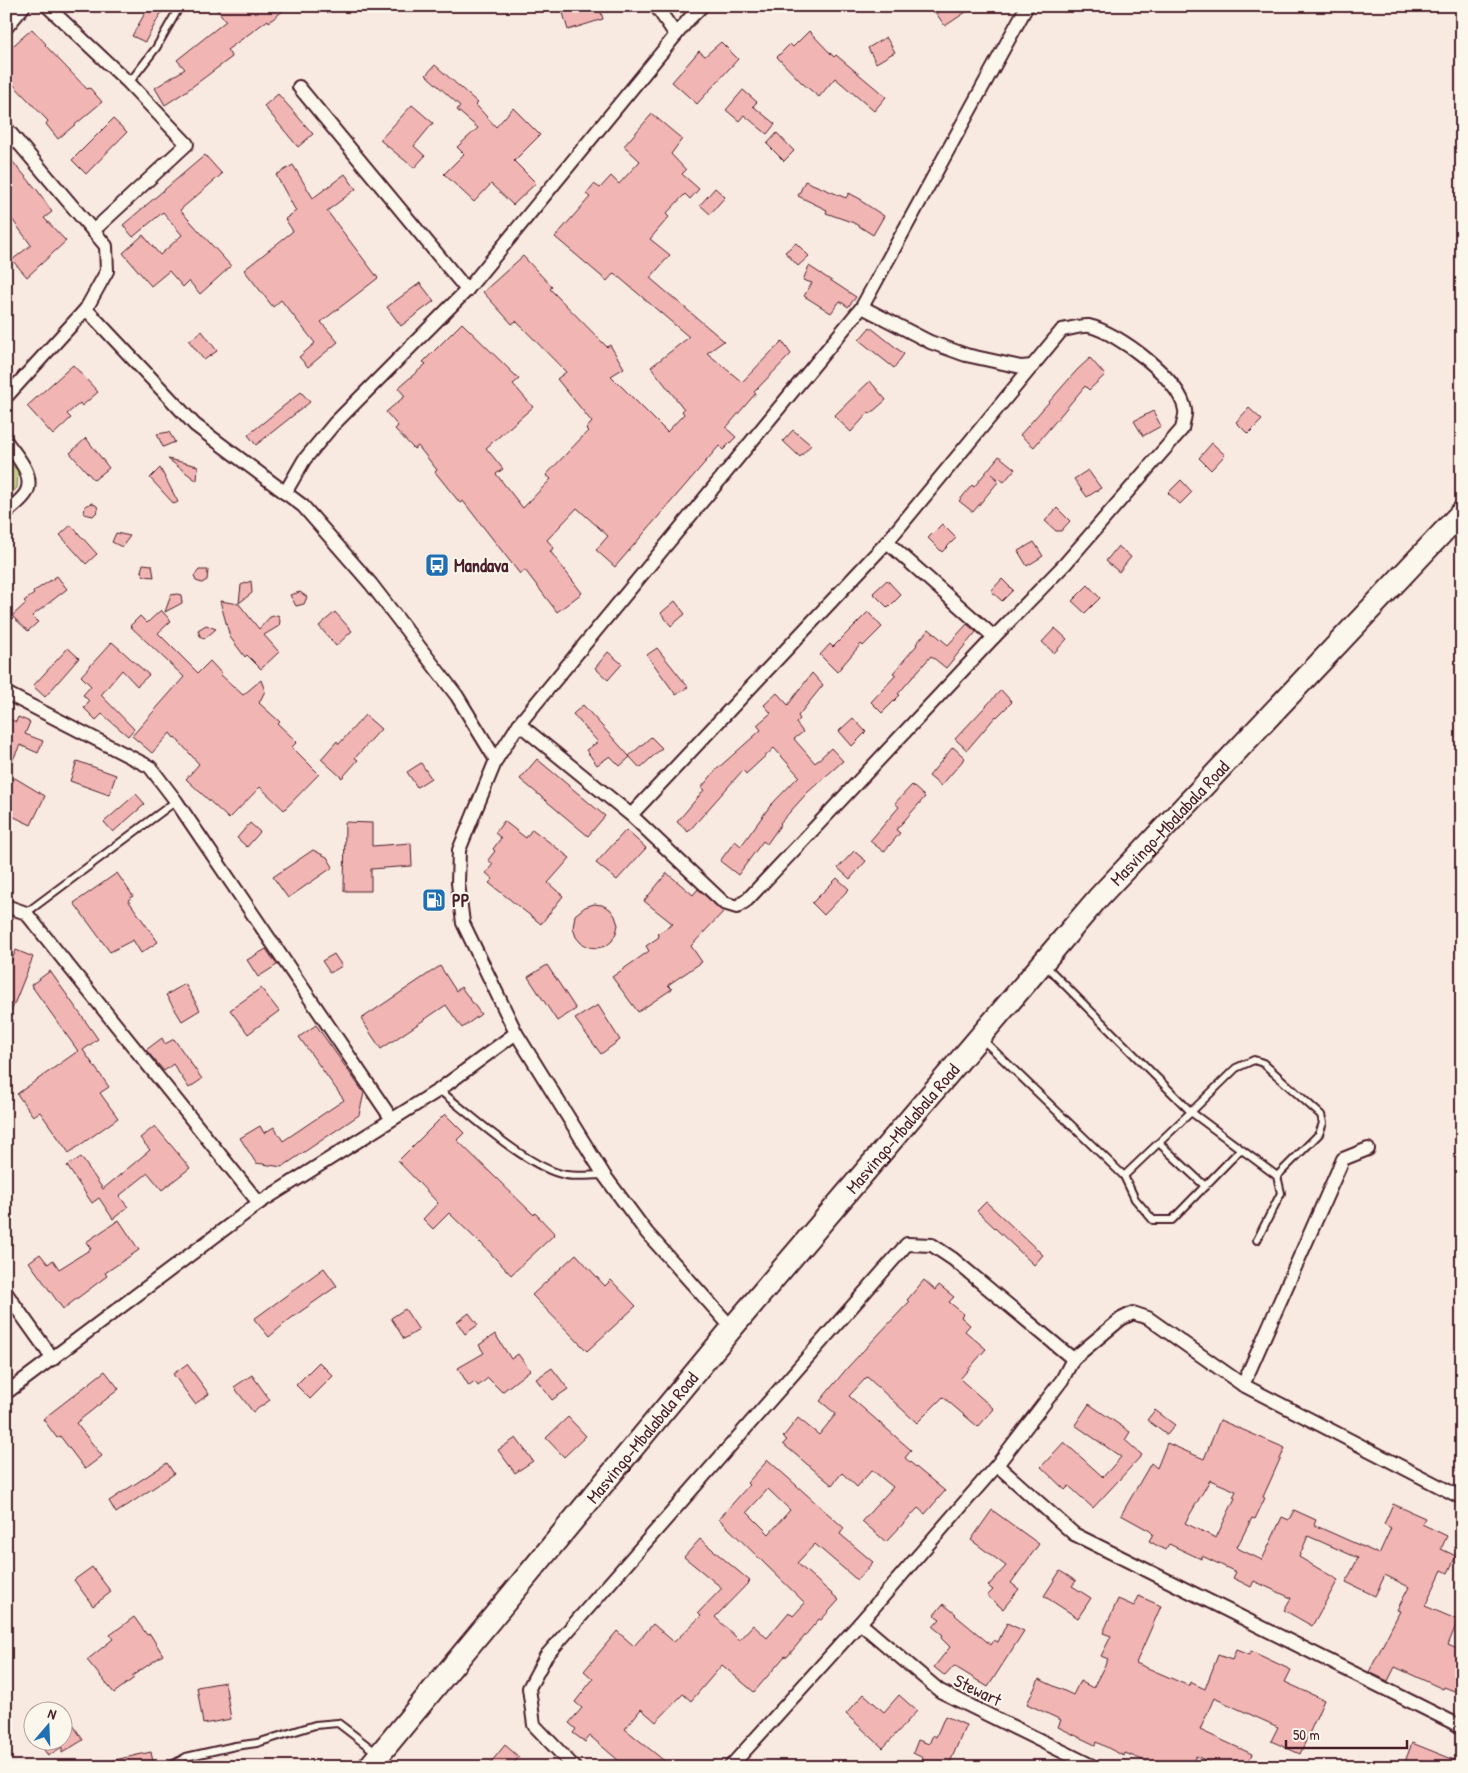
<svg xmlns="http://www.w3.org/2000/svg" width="1468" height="1773" font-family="'Patrick Hand',sans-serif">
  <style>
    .pitch { fill: #c0d287; stroke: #857859 }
    .building { fill: #f1b5b4; stroke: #4a1f2b; fill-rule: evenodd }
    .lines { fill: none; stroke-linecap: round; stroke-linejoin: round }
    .service-casing { stroke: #4a1f2b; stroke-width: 10 }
    .minor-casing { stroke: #4a1f2b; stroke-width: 16 }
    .trunk-casing { stroke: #4a1f2b; stroke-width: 25 }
    .service { stroke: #fbf7ec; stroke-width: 6 }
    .minor { stroke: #fbf7ec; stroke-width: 12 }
    .trunk { stroke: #fbf7ec; stroke-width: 21 }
    .labels { text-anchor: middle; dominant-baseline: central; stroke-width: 4; stroke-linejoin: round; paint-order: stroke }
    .poi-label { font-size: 18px; font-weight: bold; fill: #4a1f2b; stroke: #fbf7ec; text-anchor: start }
    .street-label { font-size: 18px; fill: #4a1f2b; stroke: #fbf7ec }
  </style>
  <rect width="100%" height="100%" fill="#f9eae1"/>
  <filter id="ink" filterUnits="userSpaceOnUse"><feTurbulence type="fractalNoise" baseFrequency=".02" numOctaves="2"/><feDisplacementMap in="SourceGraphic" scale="10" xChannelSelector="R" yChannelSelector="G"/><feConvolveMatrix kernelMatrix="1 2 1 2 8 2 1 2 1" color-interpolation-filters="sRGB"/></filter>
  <g filter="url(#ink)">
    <path class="pitch" d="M6 458 18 471 17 488 6 498Z"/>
    <g class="building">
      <path d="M149 6H165L145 42 132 36Z"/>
      <path d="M214 6H289L269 22 268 20 227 50 232 57 185 92 165 105 155 88 185 69 177 60 226 21Z"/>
      <path d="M561 6H599L603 19 568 30Z"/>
      <path d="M931 6H975L945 26Z"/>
      <path d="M32 29 46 44 45 45 87 89 90 88 102 102 58 139 46 124 48 121 6 77V52Z"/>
      <path d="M809 31 834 57 836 55 886 97 874 111 835 78 819 97 802 83 777 57 790 44 793 47Z"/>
      <path d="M886 37 895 52 876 63 868 48Z"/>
      <path d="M721 42 738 59 697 104 672 82 699 51 705 56Z"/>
      <path d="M435 65 478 103 476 105 496 127 513 108 540 135 514 161 536 183 513 205 491 184 474 202 444 174 464 154 457 147 478 128 457 110 460 106 426 75Z"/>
      <path d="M743 90 757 102 753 106 775 124 767 134 744 115 739 121 726 110Z"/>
      <path d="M278 94 313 134 298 147 264 106Z"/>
      <path d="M412 105 433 123 414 146 425 156 414 168 380 140Z"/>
      <path d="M652 114 682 139 671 154 686 170 682 174 699 189 690 199 685 194 666 214 669 217 650 239 670 255 650 278 724 341 707 353 742 382 782 341 791 354 754 392 756 393 726 428 736 437 723 450 719 446 615 567 596 550 608 536 577 508 547 540 554 548 550 551 582 593 557 612 525 570 520 574 463 501 460 503 435 472 437 470 418 446 414 449 395 429 398 426 386 412 405 396 398 388 426 364 423 362 462 323 519 379 513 384 533 407 486 448 503 469 496 474 523 508 551 479 546 475 588 431 586 429 592 422 557 379 566 372 516 321 512 324 483 292 523 256 552 287 550 289 607 347 610 345 624 368 611 376 667 432 684 414 682 411 684 409 651 367 689 337 614 273 607 281 555 237 590 197 586 194 594 184 600 188 611 176 619 184 640 161 624 146Z"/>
      <path d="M113 119 127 132 86 174 72 160Z"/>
      <path d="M777 133 794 151 784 161 767 144Z"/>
      <path d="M6 154 38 191 52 212 44 218 66 241 27 277 12 260 31 245 6 211Z"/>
      <path d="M205 155 222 174 180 210 231 266 200 294 189 281 183 287 169 271 151 286 123 253 143 235 160 255 182 235 163 212 133 237 123 225Z"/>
      <path d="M293 165 313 198 345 174 356 189 327 211 378 278 321 322 338 342 308 367 299 357 315 343 281 300 273 307 244 270 293 231 285 219 296 211 276 175Z"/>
      <path d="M805 181 846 198 849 193 862 200 861 201 884 216 873 235 854 223 826 213 827 210 798 196Z"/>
      <path d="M715 188 725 197 710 214 700 205Z"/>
      <path d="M796 243 809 256 798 266 785 252Z"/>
      <path d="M809 266 856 297 848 307 840 301 831 313 804 296 812 283 803 280Z"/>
      <path d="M420 283 434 301 401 326 387 307Z"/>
      <path d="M870 327 904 354 894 368 859 340Z"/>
      <path d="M202 331 217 351 204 360 189 341Z"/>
      <path d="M1090 358 1105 375 1089 390 1085 386 1034 447 1020 435 1077 370Z"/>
      <path d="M73 365 98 392 82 406 80 403 67 414 71 418 53 435 27 406Z"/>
      <path d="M870 381 886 400 870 414 869 412 851 432 834 416Z"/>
      <path d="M301 392 310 402 256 445 248 435Z"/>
      <path d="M1249 408 1262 420 1248 434 1236 422Z"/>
      <path d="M1153 411 1161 426 1143 436 1134 421Z"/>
      <path d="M793 430 811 445 800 457 783 441Z"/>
      <path d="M169 432 175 442 163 447 157 434Z"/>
      <path d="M86 438 109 468 94 480 70 453Z"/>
      <path d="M1212 443 1225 455 1211 470 1199 458Z"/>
      <path d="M999 456 1015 469 1004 482 1000 479 999 480 992 474 998 482 973 512 959 501 972 485 974 487Z"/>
      <path d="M168 459 198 466 197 481Z"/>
      <path d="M160 468 178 502 174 504 150 478Z"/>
      <path d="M1088 470 1101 488 1087 497 1074 479Z"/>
      <path d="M1181 480 1192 492 1180 504 1168 493Z"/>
      <path d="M92 503 97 506 98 511 93 516 84 514 85 506Z"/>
      <path d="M1057 508 1070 521 1061 531H1056L1045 521Z"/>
      <path d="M942 524 956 538 942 552 928 538Z"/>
      <path d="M71 525 97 554 86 564 60 535Z"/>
      <path d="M116 533 130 536 122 547 112 542Z"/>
      <path d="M1034 542 1043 556 1027 566 1018 551Z"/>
      <path d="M1118 546 1131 557 1119 572 1106 561Z"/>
      <path d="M143 564 152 565 154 577 144 576 141 571Z"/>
      <path d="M199 570H208L207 580 202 583 196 581 194 576Z"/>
      <path d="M57 576 67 589 32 616 38 622 28 631 12 616 26 603 24 601 34 594 33 592Z"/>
      <path d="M1002 579 1013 590 1002 601 991 591Z"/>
      <path d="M887 580 901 595 888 608 873 593Z"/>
      <path d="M251 581 252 593 239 603 241 585Z"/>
      <path d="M1088 585 1100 598 1085 613 1072 601Z"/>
      <path d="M300 592 307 597 304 604 296 606 290 595Z"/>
      <path d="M177 594 181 595 182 603 165 612 171 595Z"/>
      <path d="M220 601 239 604 259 629 270 617 278 615 280 621 279 626 264 635 279 652 261 669 247 655 245 657 230 637Z"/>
      <path d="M675 601 685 614 671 626 661 613Z"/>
      <path d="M161 610 171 621 158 633 198 673 210 661 222 674 221 675 243 695 261 680 265 691 259 703 280 722 278 724 297 742 292 747 319 774 284 810 260 787 229 819 186 779 199 764 175 737 174 738 170 733 152 753 132 736 184 677 130 626 140 616 147 623Z"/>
      <path d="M335 612 352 631 336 646 319 626Z"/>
      <path d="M868 612 882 627 863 646 861 644 837 672 820 655 830 644 833 647Z"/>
      <path d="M967 624 976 632 946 668 931 656 898 694 900 695 882 713 871 702 896 675 893 673 917 645 916 644 929 629 948 645Z"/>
      <path d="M206 625 216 629 204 639 200 636 198 630Z"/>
      <path d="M1055 628 1067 639 1054 653 1042 642Z"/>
      <path d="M112 642 149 675 137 686 122 670 101 695 134 729 128 736 102 714 96 720 84 708 89 701 83 695 91 686 81 676Z"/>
      <path d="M68 648 79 658 45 697 33 686Z"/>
      <path d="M657 648 688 687 676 695 647 655Z"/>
      <path d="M608 652 622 664 608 680 595 668Z"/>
      <path d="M812 673 823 685 798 716 800 719 796 723 803 732 794 739 815 763 831 748 843 761 808 792 780 823 781 824 767 844 763 841 738 875 720 861 735 841 741 846 770 806 799 776 774 748 746 774 743 770 688 832 677 822 704 790 701 788 717 769 761 730 757 725 771 713 764 705 777 693 788 705Z"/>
      <path d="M1001 690 1012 702 997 717 996 716 967 750 955 739Z"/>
      <path d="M583 705 630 757 620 766 610 756 597 765 586 750 598 742 573 714Z"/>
      <path d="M365 715 381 729 355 758 358 760 342 778 321 759 337 741 339 744Z"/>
      <path d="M6 717 16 722 18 717 30 722 25 734 43 741 38 753 20 745 6 774Z"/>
      <path d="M853 718 866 732 852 746 839 731Z"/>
      <path d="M651 737 662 748 640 768 629 756Z"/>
      <path d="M953 747 965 758 941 786 929 776Z"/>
      <path d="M537 759 605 816 588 836 520 779Z"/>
      <path d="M77 761 116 775 109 795 70 781Z"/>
      <path d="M421 763 431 778 417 787 407 772Z"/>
      <path d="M15 778 45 796 31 825 6 813V793Z"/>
      <path d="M912 785 925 797 896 830 900 833 884 852 870 841 899 807 895 803Z"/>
      <path d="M136 794 145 804 113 832 104 822Z"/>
      <path d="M504 821 526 838 532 829 570 858 548 883 563 896 541 924 489 883 493 879 486 873 493 864 488 860 495 851 493 849 501 838 495 833Z"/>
      <path d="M345 822 372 823V846L411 843 412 866 371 869V891H344Z"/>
      <path d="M250 823 260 832 247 847 237 838Z"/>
      <path d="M626 830 646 848 617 880 596 863Z"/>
      <path d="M313 850 327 857 333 867 288 898 273 877Z"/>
      <path d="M854 851 866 861 850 879 838 868Z"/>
      <path d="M117 873 133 896 128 900 158 942 141 953 133 940 110 952 74 903Z"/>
      <path d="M667 873 693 895 698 889 723 912 691 946 702 962 668 985 672 989 638 1012 612 977 649 951 646 946 659 937 657 934 673 924 644 901Z"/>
      <path d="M837 878 849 889 824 915 812 903Z"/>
      <path d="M594 904 602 905 610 909 615 916 618 925 616 933 612 941 606 946 597 948 589 947 581 943 576 937 573 928 575 915 585 907Z"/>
      <path d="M266 949 277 965 258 977 247 960Z"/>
      <path d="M16 950 33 957 7 1022 6 973Z"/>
      <path d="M334 954 342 966 330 973 322 961Z"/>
      <path d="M547 965 576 1009 557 1021 528 977Z"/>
      <path d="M440 966 456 991 461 987 481 1014 462 1028 446 1005 381 1049 361 1019Z"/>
      <path d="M50 971 98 1039 83 1050 109 1087 100 1093 118 1118 69 1153 40 1112 33 1116 17 1094 78 1051 31 985Z"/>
      <path d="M185 984 200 1010 182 1021 166 995Z"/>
      <path d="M261 988 279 1011 248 1034 230 1010Z"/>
      <path d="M598 1005 620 1040 601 1054 575 1019Z"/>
      <path d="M316 1025 364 1093 359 1115 282 1167 256 1163 240 1138 260 1126 264 1133 274 1127 283 1141 344 1100 299 1037Z"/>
      <path d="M162 1038 165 1044 174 1039 202 1079 189 1088 173 1064 164 1071 146 1050Z"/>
      <path d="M445 1114 464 1133 457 1140 534 1215 535 1213 555 1234 511 1275 480 1242V1243L449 1213 433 1229 423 1219 438 1203 398 1161Z"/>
      <path d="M155 1126 190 1168 162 1190 148 1173 119 1196 128 1207 113 1219 99 1198 92 1203 67 1166 81 1157 103 1189 150 1150 140 1138Z"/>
      <path d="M986 1202 1043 1255 1034 1265 977 1211Z"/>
      <path d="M119 1220 139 1250 105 1273 107 1276 63 1309 29 1262 40 1254 48 1264 53 1260 59 1269 91 1249 86 1242Z"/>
      <path d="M576 1254 605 1286 611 1280 636 1306 587 1351 532 1295Z"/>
      <path d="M324 1268 337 1286 290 1319 269 1337 254 1319Z"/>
      <path d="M924 1280 935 1290 939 1285 954 1297 949 1302 964 1314 961 1317 970 1325 965 1331 986 1349 960 1379 994 1409 978 1427 943 1397 917 1423 867 1377 849 1396 911 1450 905 1458 945 1491 925 1514 918 1508 886 1542 862 1521 893 1487 872 1470 857 1487 842 1473 832 1485 783 1444 787 1440 783 1437 798 1418 819 1435 836 1414 820 1401 848 1367 909 1302 907 1300Z"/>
      <path d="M405 1309 419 1330 404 1339 391 1318Z"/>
      <path d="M469 1313 478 1325 465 1334 457 1322Z"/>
      <path d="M495 1334 511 1359 518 1354 530 1370 502 1392 488 1378 478 1386 475 1382 469 1386 458 1368 484 1353 479 1345Z"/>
      <path d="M319 1362 333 1376 310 1399 296 1385Z"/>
      <path d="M187 1364 209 1394 195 1404 173 1374Z"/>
      <path d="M552 1368 568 1389 552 1400 536 1379Z"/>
      <path d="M105 1371 119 1389 76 1423 102 1456 85 1469 60 1436 57 1438 43 1419Z"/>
      <path d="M252 1375 270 1400 253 1412 234 1387Z"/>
      <path d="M1089 1404 1130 1432 1125 1440 1142 1455 1093 1508 1069 1486 1065 1490 1041 1467 1064 1442 1103 1477 1121 1457 1075 1425Z"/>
      <path d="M1155 1410 1175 1425 1167 1435 1147 1420Z"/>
      <path d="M568 1417 586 1436 564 1457 546 1438Z"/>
      <path d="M1220 1420 1285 1448 1263 1497 1265 1498 1255 1519 1252 1518 1237 1547 1239 1549 1262 1560 1282 1517 1289 1520 1294 1510 1316 1520 1314 1525 1379 1554 1391 1528 1384 1524 1393 1504 1425 1518 1422 1524 1447 1536 1441 1549 1456 1556 1448 1573 1442 1570 1425 1606 1458 1620 1448 1645 1462 1651V1694L1444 1687 1443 1689 1395 1667 1388 1681 1369 1672 1400 1611 1397 1610 1409 1587 1385 1575 1375 1596 1346 1582 1358 1558 1308 1536 1299 1557 1338 1580 1312 1626 1284 1610 1291 1598 1254 1581 1251 1587 1233 1578 1236 1572 1202 1556 1201 1559 1169 1544 1165 1550 1149 1541 1153 1534 1150 1531 1121 1515 1151 1463 1157 1468 1167 1443 1204 1459ZM1210 1480 1236 1491 1233 1497 1235 1498 1216 1538 1185 1523Z"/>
      <path d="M516 1438 533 1461 515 1473 498 1450Z"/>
      <path d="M768 1460 844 1528 840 1534 873 1562 857 1580 815 1544 797 1563 839 1600 821 1620 819 1619 787 1657 785 1656 754 1692 722 1665 691 1701 683 1694 656 1722 641 1709 625 1729 672 1767H626L590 1736 585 1742 573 1733 576 1729 569 1723 582 1708 575 1702 593 1679 584 1671 617 1631 634 1646 653 1624 674 1642 701 1616 698 1613 722 1588 684 1557 700 1539 750 1581 715 1617 739 1640 753 1625 767 1638 789 1612 793 1616 805 1603 719 1519 749 1485 747 1483ZM768 1489 790 1510 769 1534 747 1512Z"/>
      <path d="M167 1463 174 1474 116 1513 109 1501Z"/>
      <path d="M992 1510 1039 1544 1011 1583 1019 1589 1003 1609 987 1596 993 1590 988 1586 1006 1566 971 1540Z"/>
      <path d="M92 1567 111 1592 93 1606 74 1580Z"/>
      <path d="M1060 1571 1076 1581 1072 1586 1091 1598 1078 1618 1044 1596Z"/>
      <path d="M1139 1596 1161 1606 1136 1663 1189 1686 1190 1682 1205 1689 1218 1655 1232 1660 1236 1650 1249 1655 1251 1651 1291 1670 1285 1682 1324 1700 1300 1754 1271 1741 1278 1727 1214 1698 1200 1730 1252 1754 1246 1767H1220L1196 1756 1190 1767H1160L1125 1753 1124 1756 1096 1742 1095 1745 1058 1727 1061 1720 1027 1704 1039 1679 1073 1695 1080 1681 1093 1688 1108 1659 1101 1656 1111 1636 1103 1633 1118 1599 1134 1606Z"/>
      <path d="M943 1604 956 1614 955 1615 991 1645 994 1640 998 1642 1007 1623 1024 1631 988 1687 954 1666 945 1676 934 1667 950 1647 941 1638 943 1635 933 1627 940 1619 934 1615Z"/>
      <path d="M134 1617 147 1635 150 1634 163 1655 132 1676 134 1678 114 1693 87 1660 113 1639 110 1635Z"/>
      <path d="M225 1682 231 1719 203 1724 197 1687Z"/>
      <path d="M864 1694 884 1712 899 1695 917 1711 883 1748 846 1714Z"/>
      <path d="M62 1708 83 1740 62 1753V1747L48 1756 38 1740H62Z"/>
      <path d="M945 1716 966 1725 948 1767H919L923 1758 913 1753 918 1740 929 1744 933 1735 936 1737Z"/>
      <path d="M1412 1743 1462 1763V1767H1403Z"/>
      <path d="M505 1745 519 1757 511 1767H487Z"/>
      <path d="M151 1752 154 1767H111L110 1761Z"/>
    </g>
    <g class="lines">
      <g class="service-casing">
        <g id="service">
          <path d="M129 83 156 48 180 6"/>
          <path d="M26 913 176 801"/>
          <path d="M1045 965 1191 1112 1236 1068 1254 1060 1263 1063 1321 1115 1323 1123 1319 1134 1277 1176"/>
          <path d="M982 1039 1124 1176 1135 1199 1153 1220H1172L1240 1150"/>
          <path d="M439 1090C470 1114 529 1169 566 1175 578 1177 592 1175 604 1175"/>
          <path d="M1159 1143 1205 1186"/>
          <path d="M1124 1176 1191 1112 1277 1176 1281 1193 1257 1240"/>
          <path d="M168 1767 186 1757 235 1746 257 1743 315 1725 338 1723 377 1753"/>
        </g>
      </g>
      <g class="minor-casing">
        <g id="minor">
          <path d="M47 6 129 83 187 144 93 231"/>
          <path d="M656 6 676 35"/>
          <path d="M6 28 24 6"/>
          <path d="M299 87 467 290"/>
          <path d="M6 128 106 246 107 271 86 309 195 425 303 506 371 584 457 696 496 760"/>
          <path d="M862 307 930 342 966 355 1021 367 1033 366"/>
          <path d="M6 397 86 309"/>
          <path d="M6 441C15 455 36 475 26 493 22 500 12 507 6 513"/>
          <path d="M285 493 304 460 334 424 467 290 689 19 702 6"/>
          <path d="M887 542 994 637"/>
          <path d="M6 693 150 767 176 801 391 1118"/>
          <path d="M519 724 631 815 724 903 737 907 747 900 994 637 1065 564 1182 429C1183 423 1186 415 1185 410 1180 379 1119 333 1089 326 1082 325 1070 329 1062 330L887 542 631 815"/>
          <path d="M6 906 26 913 259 1203"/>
          <path d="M6 1293 53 1359"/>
          <path d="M732 1328 647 1233 604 1175 516 1033 463 923 458 883 459 850 496 760 519 724 862 307 1027 6"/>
          <path d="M1073 1359 1121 1319 1133 1313 1148 1318 1243 1385 1462 1498"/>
          <path d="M1243 1385 1343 1159 1368 1149"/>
          <path d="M6 1393 259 1203 439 1090 516 1033"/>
          <path d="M997 1465 1074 1534 1462 1727"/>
          <path d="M860 1623 940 1691 1094 1767"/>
          <path d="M574 1767 534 1725 529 1688 546 1656 907 1244 932 1245 953 1259 1073 1359 1062 1380 997 1465 860 1623 730 1767"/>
        </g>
      </g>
      <g class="trunk-casing">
        <g id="trunk">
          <path id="s1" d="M369 1767 732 1328 1098 898 1462 512"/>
        </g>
      </g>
      <use href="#service" class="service"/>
      <use href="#minor" class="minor"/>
      <use href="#trunk" class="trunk"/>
    </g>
  </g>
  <defs>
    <g id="bus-square" transform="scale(1.25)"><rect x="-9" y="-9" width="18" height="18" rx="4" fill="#1f6fb2" stroke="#fbf7ec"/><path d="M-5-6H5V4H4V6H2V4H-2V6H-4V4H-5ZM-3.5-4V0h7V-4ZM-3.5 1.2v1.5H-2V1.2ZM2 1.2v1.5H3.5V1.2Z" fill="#fff"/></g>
    <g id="fuel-square" transform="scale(1.25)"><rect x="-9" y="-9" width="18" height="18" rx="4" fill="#1f6fb2" stroke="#fbf7ec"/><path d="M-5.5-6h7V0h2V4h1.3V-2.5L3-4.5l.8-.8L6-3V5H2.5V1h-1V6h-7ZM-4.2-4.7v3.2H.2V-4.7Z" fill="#fff"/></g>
  </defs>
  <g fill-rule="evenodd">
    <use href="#bus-square" x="437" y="565"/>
    <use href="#fuel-square" x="434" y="900"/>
  </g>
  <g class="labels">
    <g class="poi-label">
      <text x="454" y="565">Mandava</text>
      <text x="452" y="900">PP</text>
    </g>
    <g class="street-label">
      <text stroke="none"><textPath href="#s1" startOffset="1238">Masvingo-Mbalabala Road</textPath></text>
      <text stroke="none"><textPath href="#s1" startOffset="832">Masvingo-Mbalabala Road</textPath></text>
      <text stroke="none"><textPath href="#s1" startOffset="428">Masvingo-Mbalabala Road</textPath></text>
      <text transform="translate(978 1690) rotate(26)">Stewart</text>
    </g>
  </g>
  <rect width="1468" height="1773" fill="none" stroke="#fbf7ec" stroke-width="25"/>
  <rect x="12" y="12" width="1443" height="1748" fill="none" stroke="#4a1f2b" stroke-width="2" filter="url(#ink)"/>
  <g transform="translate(48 1726) rotate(19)"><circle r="24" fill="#fbf7ec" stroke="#b4a19f"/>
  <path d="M0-4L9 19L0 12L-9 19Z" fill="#1f6fb2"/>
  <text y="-8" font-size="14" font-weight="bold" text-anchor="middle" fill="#4a1f2b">N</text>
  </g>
  <path d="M1286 1740v8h121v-8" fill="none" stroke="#4a1f2b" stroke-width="2.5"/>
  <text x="1293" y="1740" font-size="15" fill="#4a1f2b" stroke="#fbf7ec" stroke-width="4" paint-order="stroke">50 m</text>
</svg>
